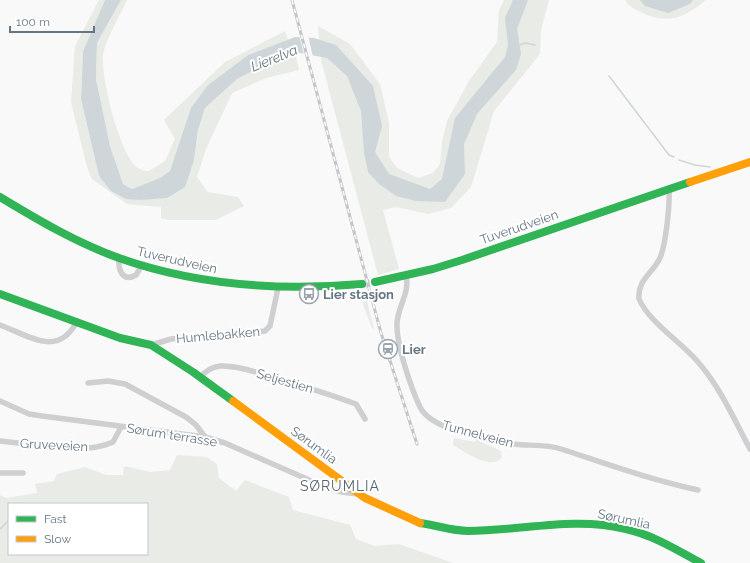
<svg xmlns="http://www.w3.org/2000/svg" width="750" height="563" font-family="Raleway,sans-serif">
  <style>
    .green { fill: #e8ebe6; fill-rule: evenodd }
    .water { fill: #ced6d9 }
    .pier { fill: #f9f9f9 }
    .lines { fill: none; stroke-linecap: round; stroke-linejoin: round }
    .stream { stroke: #ced6d9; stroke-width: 1.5 }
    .secondary-tunnel { stroke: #d4d8dc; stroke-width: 8; stroke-dasharray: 8 4; stroke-linecap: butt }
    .street { stroke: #cecfd0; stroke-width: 5.5 }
    .fast { stroke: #30b455; stroke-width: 8 }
    .slow { stroke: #ff9f0a; stroke-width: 8 }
    .rail-casing { stroke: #c3c5c6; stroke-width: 3 }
    .rail { stroke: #fff; stroke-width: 1.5; stroke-dasharray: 4.5; stroke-linecap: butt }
    .labels { text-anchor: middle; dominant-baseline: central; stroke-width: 4; stroke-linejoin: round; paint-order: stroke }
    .street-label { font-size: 13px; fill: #657683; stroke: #fff }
    .poi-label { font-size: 13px; font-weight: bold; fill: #657683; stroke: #fff; text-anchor: start }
    .water-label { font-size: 14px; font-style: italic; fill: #60757c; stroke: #fff }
    .neighbourhood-label { font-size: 14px; letter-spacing: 1px; fill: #57646e; stroke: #fff }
  </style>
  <rect width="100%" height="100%" fill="#f9f9f9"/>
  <g class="green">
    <path d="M99 0H105L83 51 81 99 99 176 126 199 194 160 198 130 205 108 237 79 278 58 295 52 299 70 266 78 232 93 206 149 197 177 208 192 238 197 244 206 216 220H168L161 218V207L127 204 92 179 87 167 71 102 75 46Z"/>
    <path d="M121 0H127C121 13 104 43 103 56 101 77 120 160 140 169 142 171 146 171 149 171L165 161 175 139 164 120 225 62 285 31 288 40 248 55 208 85 170 171 160 178 132 189 123 184 110 146 96 79 97 43Z"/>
    <path d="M504 0H549L541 30 540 54 494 111 471 187 451 208 428 214 396 207 383 210 399 269 378 275 321 60 318 26 350 44 380 84 389 123V157L397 168 418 178 433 173 440 164 442 142 447 121 469 81 497 42 499 10Z"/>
    <path d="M625 0H706C686 16 671 25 645 14 638 11 629 7 625 0Z"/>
    <path d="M367 301 374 329 372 328 362 302Z"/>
    <path d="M454 438 475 442 477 438 480 439 479 441 501 451 502 457C492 472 464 451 453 445Z"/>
    <path d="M177 455 207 457 217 464 219 478 236 491 245 480 289 497 293 510 350 525 356 539 375 546 399 544 453 563H0V495L6 498 37 493 35 484 54 481 57 474 85 467 106 475H123L124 466 150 472 170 470ZM9 504H147V554H9Z"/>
  </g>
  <g class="water">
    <path d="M105 0H121L97 43 96 79 110 146 123 184 132 189 160 178 170 171 191 108 208 85 248 55 295 37 314 38 336 45 373 86 382 126 375 152 389 174 430 189 442 179 455 118 505 57 508 45 505 18 513 0H528L517 29 521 54 516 70 477 114 464 144 465 174 445 202 416 201 396 196 379 184 368 172 364 153 361 111 347 76 327 58 295 52 278 58 237 79 205 108 198 130 194 160 185 187 167 198 140 200 126 199 111 191 99 176 81 99 83 51Z"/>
    <path d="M640 0H693L690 4 668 13 645 6Z"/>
  </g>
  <path class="pier" d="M299 35H308L313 57 304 55Z"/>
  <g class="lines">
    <g class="stream">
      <path d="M519 45 526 43 535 45"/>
      <path d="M609 76 669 155 674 157"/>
      <path d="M679 160 695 165 710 167"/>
      <path d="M0 529 9 520"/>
    </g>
    <path class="secondary-tunnel" d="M362 284 375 282"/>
    <g class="street">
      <path d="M669 189C670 204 666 244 660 258 653 273 637 280 639 299 649 322 681 342 698 362 720 387 734 419 750 449"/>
      <path d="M119 258C118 269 122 283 136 275L142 265"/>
      <path d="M406 276C410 293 398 306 397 323 396 344 411 388 420 407 431 430 490 441 513 444 529 446 546 444 561 449 607 464 651 480 698 490"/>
      <path d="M0 325C28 335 57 358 76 323"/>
      <path d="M151 345 171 339 265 331 270 326 278 288"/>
      <path d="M200 378C205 371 212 367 220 366 235 365 252 371 266 375 296 384 327 393 356 404L365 419"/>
      <path d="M88 383 108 381 125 384 186 417 196 425 205 437"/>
      <path d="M0 401 29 414 42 416 205 437 225 443 325 487 341 492 358 494"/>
      <path d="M0 441C32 444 83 456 113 442L121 427"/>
      <path d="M0 473H23"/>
    </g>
    <g class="fast">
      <path d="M0 197C38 220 77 243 119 258 198 286 279 291 362 284"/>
      <path d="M375 282 433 269 462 260 690 182"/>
      <path d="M0 294 120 338 151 345 193 372 233 401"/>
      <path d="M420 523C435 525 453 531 468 531 521 531 573 516 626 529 653 535 677 550 701 563"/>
    </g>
    <g class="slow">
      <path d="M690 182 750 162"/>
      <path d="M233 401 365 498 420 523"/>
    </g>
    <g class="rail-casing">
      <path id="rail" d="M292 0 381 333 417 444"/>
    </g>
    <use href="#rail" class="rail"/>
  </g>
  <defs>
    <g id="bus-ring" transform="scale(1)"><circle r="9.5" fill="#fff" stroke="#99a4ac" stroke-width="1.5"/><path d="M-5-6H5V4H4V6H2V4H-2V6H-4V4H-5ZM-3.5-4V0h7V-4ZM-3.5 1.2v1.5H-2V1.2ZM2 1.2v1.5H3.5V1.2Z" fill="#99a4ac"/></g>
    <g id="station-ring" transform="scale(1)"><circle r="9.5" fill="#fff" stroke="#99a4ac" stroke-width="1.5"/><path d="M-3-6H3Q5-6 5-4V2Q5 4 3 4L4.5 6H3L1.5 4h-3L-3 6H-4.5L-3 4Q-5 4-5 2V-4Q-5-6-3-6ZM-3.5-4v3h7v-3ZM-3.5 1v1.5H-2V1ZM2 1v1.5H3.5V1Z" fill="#99a4ac"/></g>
  </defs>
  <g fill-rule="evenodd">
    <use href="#bus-ring" x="309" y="294"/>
    <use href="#station-ring" x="388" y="349"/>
  </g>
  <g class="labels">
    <g class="street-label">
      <text transform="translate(519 227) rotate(-19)">Tuverudveien</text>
      <text transform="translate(177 260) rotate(13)">Tuverudveien</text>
      <text transform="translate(218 335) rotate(-5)">Humlebakken</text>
      <text transform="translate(285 381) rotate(16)">Seljestien</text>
      <text transform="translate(478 434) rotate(15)">Tunnelveien</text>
      <text transform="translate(172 435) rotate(9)">Sørum terrasse</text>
      <text transform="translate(54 445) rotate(3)">Gruveveien</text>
      <text transform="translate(314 445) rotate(36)">Sørumlia</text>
      <text transform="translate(624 519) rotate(12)">Sørumlia</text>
    </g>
    <g class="poi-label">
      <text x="323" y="294">Lier stasjon</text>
      <text x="402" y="349">Lier</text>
    </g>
    <g class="water-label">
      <text transform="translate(274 58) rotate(-22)">Lierelva</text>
    </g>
    <g class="neighbourhood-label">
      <text x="340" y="486">SØRUMLIA</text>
    </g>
  </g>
  <rect x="8" y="503" width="140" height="52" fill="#ffffff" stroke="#c1c8cd"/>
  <rect x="16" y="516" width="20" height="6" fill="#30b455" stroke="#c1c8cd"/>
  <text x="44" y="523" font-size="12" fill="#657683">Fast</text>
  <rect x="16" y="536" width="20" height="6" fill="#ff9f0a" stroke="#c1c8cd"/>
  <text x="44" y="543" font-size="12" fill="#657683">Slow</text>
  <path d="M10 26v6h84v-6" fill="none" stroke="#657683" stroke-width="2"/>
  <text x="16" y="26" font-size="12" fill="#657683" stroke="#ffffff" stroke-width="3" paint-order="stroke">100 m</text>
</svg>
